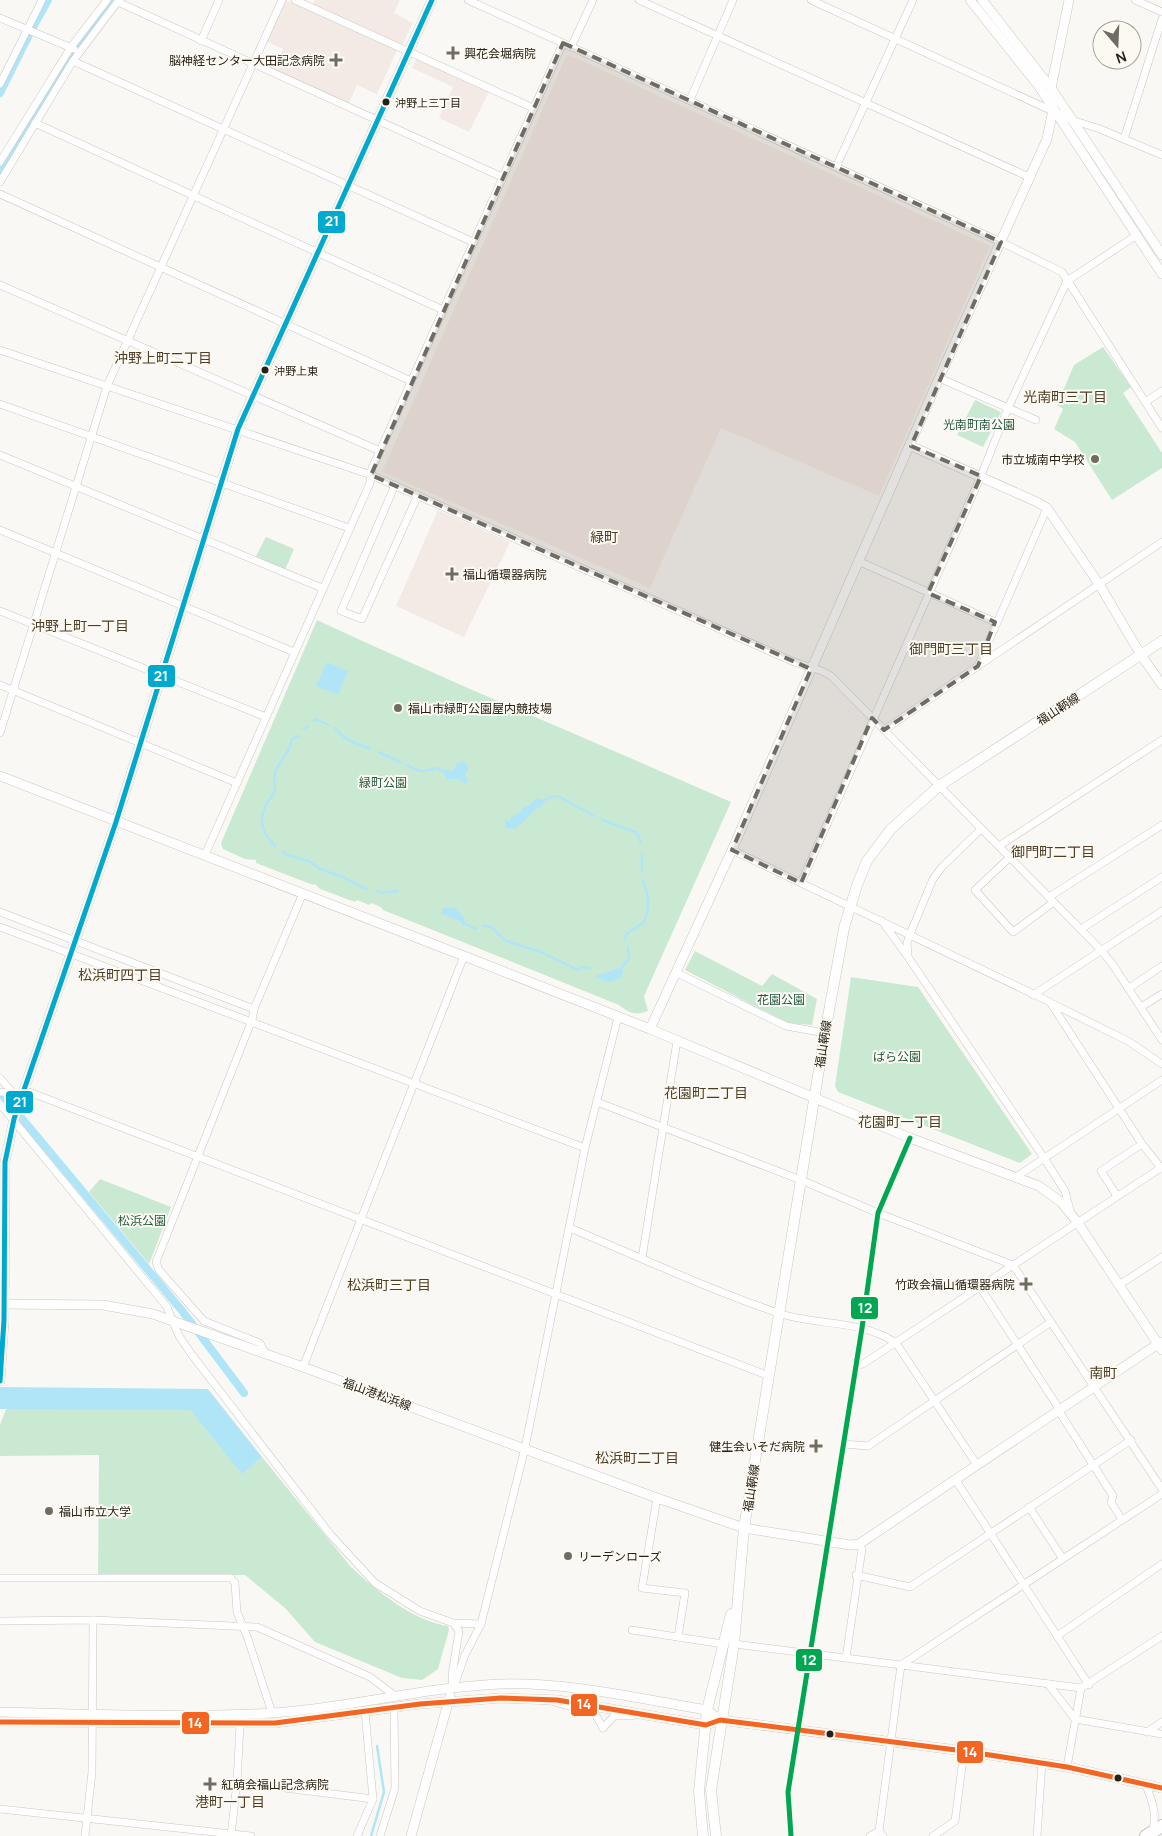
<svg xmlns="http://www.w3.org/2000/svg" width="1162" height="1836" font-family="Manrope,'Noto Sans JP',sans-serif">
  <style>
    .industrial { fill: #f8ede6 }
    .medical { fill: #f3e9e5 }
    .green { fill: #cae9d3 }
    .water { fill: #b0e5f8 }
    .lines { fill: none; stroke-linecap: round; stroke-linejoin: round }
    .stream { stroke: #b0e5f8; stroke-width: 2.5 }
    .canal { stroke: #b0e5f8; stroke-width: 8 }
    .street-casing { stroke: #cbc6c0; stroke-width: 8 }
    .secondary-casing { stroke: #cbc6c0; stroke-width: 10 }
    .primary-casing { stroke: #cbc6c0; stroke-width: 11 }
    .highway-casing { stroke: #cbc6c0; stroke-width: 14 }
    .street { stroke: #fefefe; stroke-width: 7 }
    .secondary { stroke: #fefefe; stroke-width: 9 }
    .primary { stroke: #fefefe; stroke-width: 10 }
    .highway { stroke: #fefefe; stroke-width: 12 }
    .bus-1-casing { stroke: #fcf9f3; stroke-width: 9 }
    .bus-2-casing { stroke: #fcf9f3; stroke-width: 9 }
    .bus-3-casing { stroke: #fcf9f3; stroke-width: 9 }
    .bus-1 { stroke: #00a9ce; stroke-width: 5 }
    .bus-2 { stroke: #f26522; stroke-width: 5 }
    .bus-3 { stroke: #00a651; stroke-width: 5 }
    .marked { fill: #716c63; fill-opacity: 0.2; stroke: #716c63; stroke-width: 4; stroke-dasharray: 10 6; stroke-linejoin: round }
    .poi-dot { fill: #716c63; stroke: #fcf9f3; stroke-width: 2 }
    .bus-dot { fill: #272015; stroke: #fcf9f3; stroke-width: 2 }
    .labels { text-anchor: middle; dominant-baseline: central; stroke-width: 4; stroke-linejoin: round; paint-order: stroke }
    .bus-label { font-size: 11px; fill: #272015; stroke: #fcf9f3; text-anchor: start }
    .poi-label { font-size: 12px; fill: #272015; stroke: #fcf9f3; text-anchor: start }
    .park-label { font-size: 12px; fill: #1f5a3b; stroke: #fcf9f3 }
    .street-label { font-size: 12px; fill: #272015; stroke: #fcf9f3 }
    .neighbourhood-label { font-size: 14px; fill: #4e3e25; stroke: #fcf9f3 }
    .line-badge { stroke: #fcf9f3; stroke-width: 2 }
    .badge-label { font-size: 14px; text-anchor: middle; font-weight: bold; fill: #fff }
  </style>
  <rect width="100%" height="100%" fill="#faf8f5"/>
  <path class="industrial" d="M567 54 990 246 879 496 721 428 650 588 382 472Z"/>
  <g class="medical">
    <path d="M285 0 397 50 377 94 357 85 349 103 274 69 283 49 266 41Z"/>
    <path d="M315 0H400L394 13 413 23 402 45 313 4Z"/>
    <path d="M417 58 489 92 469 132 439 118 453 87 412 68Z"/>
    <path d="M438 510 510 542 464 637 396 606Z"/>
  </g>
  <g class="green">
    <path d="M1103 347 1131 387 1123 393 1162 453V468L1112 500 1075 442 1054 429 1063 409 1057 405 1074 365Z"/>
    <path d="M975 400 1001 412 983 447 957 435Z"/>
    <path d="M266 537 294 549 285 570 256 556Z"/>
    <path d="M317 620C454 684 593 741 731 802L644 996 648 1011C635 1016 629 1013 619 1005L383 910 381 907 371 903 369 905 357 900 355 902 320 889 315 884 313 885 256 863V860L245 859 223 849 221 843Z"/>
    <path d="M695 951 762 986 772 974 817 999 812 1025 788 1023 685 970Z"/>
    <path d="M851 977 918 987 1032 1154 1020 1163 838 1092 835 1086Z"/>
    <path d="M100 1179 171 1207 149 1264 89 1192Z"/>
    <path d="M85 1408 190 1410 242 1473 262 1457 351 1567C377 1591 413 1621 448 1626L449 1630 438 1669 422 1680 402 1678 315 1642 285 1608 245 1575H98L99 1455 0 1456V1425L6 1409Z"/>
  </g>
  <g class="water">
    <path d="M327 662 348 671 338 695 316 686Z"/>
    <path d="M463 761 468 765V770L465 775 469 782 465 784 458 779H447L443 772 444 769 453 771 457 763Z"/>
    <path d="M537 798 545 801 540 808 537 807C530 816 523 822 515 829L505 828V819L508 821 519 812 521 813V809L530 805Z"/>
    <path d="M454 907 464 917 465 924 463 925 460 921 441 914 443 908Z"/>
    <path d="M620 968 623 970 621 978C607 983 609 983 595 976Z"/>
    <path d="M0 1387 208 1389 262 1457 242 1474 190 1410 0 1409Z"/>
  </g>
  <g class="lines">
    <g class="stream">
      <path d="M314 721 316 719 328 725"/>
      <path d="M335 728 346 739 370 749"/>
      <path d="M304 729 308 726"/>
      <path d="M378 752 400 762"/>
      <path d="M407 765C420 772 421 773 436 768L444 772"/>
      <path d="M543 801 553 796 560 797 594 816"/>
      <path d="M602 820C614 824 625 828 637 833L641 843"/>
      <path d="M275 846C262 834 258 819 267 803 270 798 273 796 275 790 270 763 287 763 292 739L299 736"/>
      <path d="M283 852 287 855 309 861 320 869 343 877 366 889"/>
      <path d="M642 872V854"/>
      <path d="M376 890 381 893 397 891"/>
      <path d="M463 923 476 929"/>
      <path d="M483 926 491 927 506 941 541 952 578 970 582 967 589 968"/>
      <path d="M626 939 625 936C630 930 640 927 644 921 651 909 648 891 643 881"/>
      <path d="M619 971 629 958 628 947"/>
      <path d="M371 1836 384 1792 377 1746"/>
    </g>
    <g class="canal">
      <path d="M33 27 48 0"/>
      <path d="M0 93 29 35"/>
      <path d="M0 172 78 46 114 0"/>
      <path d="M0 1092 183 1312 244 1393"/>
    </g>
    <g class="street-casing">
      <g id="street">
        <path d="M295 0 533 108"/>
        <path d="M468 0 1001 242 1062 272 1162 428"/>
        <path d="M639 0 1029 177"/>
        <path d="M811 0 1072 120 1100 129 1162 155"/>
        <path d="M1135 0 1162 12"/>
        <path d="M118 2 502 177"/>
        <path d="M0 18 74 49"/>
        <path d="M201 41 219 0"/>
        <path d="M571 47 593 0"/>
        <path d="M73 61 473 242"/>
        <path d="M0 84 42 0"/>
        <path d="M690 100 733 0"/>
        <path d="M35 123 443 310"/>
        <path d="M1124 139 1162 19"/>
        <path d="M0 162 71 47 107 0"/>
        <path d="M836 167 913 0"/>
        <path d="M0 182 73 61 119 0"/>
        <path d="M0 194 411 381"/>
        <path d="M0 285 380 451"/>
        <path d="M0 350 371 475 794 662 822 671 831 676 1101 950 1113 965 1162 1040"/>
        <path d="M939 378 1036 420"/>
        <path d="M1145 402 1162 391"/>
        <path d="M0 404 349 528"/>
        <path d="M0 455 322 588"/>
        <path d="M395 485 341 611 362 619 418 495"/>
        <path d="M0 530 294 652"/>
        <path d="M858 561 995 622"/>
        <path d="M0 611 266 717"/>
        <path d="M978 666 1162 542"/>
        <path d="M0 685 237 783"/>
        <path d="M884 730 978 666 1047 508"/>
        <path d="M0 733 107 386 282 0"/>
        <path d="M999 846 1162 740"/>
        <path d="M732 850 1050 1002 1142 1144 1162 1169"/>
        <path d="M205 855 370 483 372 468 380 451 563 43"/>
        <path d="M1009 858 975 890 1013 932 1054 902"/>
        <path d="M801 883 981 476 1008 408 1067 281 1137 235"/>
        <path d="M1049 897 1162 825"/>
        <path d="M0 912 254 1009"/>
        <path d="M882 921 908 957 1044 1158 1065 1191 1071 1214"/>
        <path d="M0 927 585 1148"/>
        <path d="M1081 929 1162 877"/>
        <path d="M908 954 907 943 910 934 933 879 942 867 981 829"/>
        <path d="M677 973 786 1026 825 1033"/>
        <path d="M1129 988 1162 966"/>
        <path d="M1033 995 1162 911"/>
        <path d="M1053 1004 1128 1041 1162 1064"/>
        <path d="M1141 1007 1162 994"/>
        <path d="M0 1078 13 1093 21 1097"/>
        <path d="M24 1090 769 1376"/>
        <path d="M0 1092 13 1093"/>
        <path d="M597 1102 801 1180 878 1213 1013 1265 1162 1489"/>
        <path d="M0 1104 167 1307 179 1336 192 1355 330 1534 375 1583 420 1611 453 1623 459 1631 452 1675 453 1689"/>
        <path d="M1016 1177 1162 1080"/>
        <path d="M1117 1196 1101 1171 1142 1144"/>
        <path d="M570 1228C639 1257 708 1289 778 1313 816 1326 861 1319 896 1343L977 1465"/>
        <path d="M642 1258 677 1041"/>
        <path d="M1119 1285 1162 1257"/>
        <path d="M980 1287 1056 1404 1062 1416 1113 1496 1111 1502 1122 1520"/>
        <path d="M265 1353 260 1343 204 1321 159 1270 156 1262 252 1020 254 1009 303 893"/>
        <path d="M856 1366 863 1364 1162 1167"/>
        <path d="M303 1367 464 956"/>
        <path d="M843 1444 868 1446 1051 1322"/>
        <path d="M955 1479 1089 1685"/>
        <path d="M657 1498 642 1588 685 1593 678 1637"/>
        <path d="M1029 1507 1063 1559"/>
        <path d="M856 1575 910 1587 1131 1440"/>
        <path d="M0 1578H231L235 1583 237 1612 248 1639 272 1713"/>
        <path d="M0 1621 93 1620 257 1627 370 1677 394 1695"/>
        <path d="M454 1623 481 1624"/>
        <path d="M632 1630 723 1644"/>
        <path d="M1057 1636 1162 1564"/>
        <path d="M734 1644 901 1665 1162 1494"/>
        <path d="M846 1658 862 1549 859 1544"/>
        <path d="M1048 1684 1075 1719 1162 1734"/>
        <path d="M454 1686 465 1655 481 1624 525 1448 585 1148 618 1017"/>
        <path d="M551 1701 595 1714 603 1728"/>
        <path d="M603 1728 614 1716H632"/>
        <path d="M1147 1732 1162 1722"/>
        <path d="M1067 1767 1081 1688"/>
        <path d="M237 1782 373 1799"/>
        <path d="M1146 1785C1152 1802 1158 1814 1152 1832"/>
        <path d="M0 1809 251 1836"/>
        <path d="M85 1836 92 1772 93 1620"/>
        <path d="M231 1836 237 1782 240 1724"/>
        <path d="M357 1836 373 1799 365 1712"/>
        <path d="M380 1836 395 1788 394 1708"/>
        <path d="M791 1836 788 1792 862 1328 878 1213 910 1138"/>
        <path d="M870 1836 879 1831"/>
        <path d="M883 1836 879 1831 901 1665 1081 1688 1162 1636"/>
        <path d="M933 1836 955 1821 964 1751"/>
        <path d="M1037 1836 1042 1763"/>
      </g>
    </g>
    <g class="secondary-casing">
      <g id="secondary">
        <path d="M970 0 1038 85 1162 274"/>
        <path d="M982 0 1051 88 1162 255"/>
        <path d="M911 446 1037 502 1047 508 1099 584 1141 655 1162 685"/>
        <path d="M0 776 464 956 650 1029 910 1138 1039 1186 1061 1202 1078 1223 1162 1350"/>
        <path d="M650 1029 732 850 939 378 1047 139 1053 110 1051 88 1069 0"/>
        <path d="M0 1304 103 1305 153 1314 303 1367 657 1498 744 1528 850 1545 859 1544 1161 1342"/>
        <path d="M0 1381 4 1320 5 1162 14 1119 116 822 238 429 432 0"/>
        <path d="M0 1712C89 1714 184 1718 272 1713 349 1708 424 1687 501 1684 570 1682 640 1699 707 1710L720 1720"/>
        <path d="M0 1722 275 1723 420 1704 501 1698 557 1700 706 1725 720 1720 964 1751 1067 1767 1162 1788"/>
        <path d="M411 1836 450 1696"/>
      </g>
    </g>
    <g class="primary-casing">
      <g id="primary">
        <path d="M703 1836 699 1791 707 1710 731 1614"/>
        <path d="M716 1836 711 1790 734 1644 744 1528 825 1033 844 928 857 885 867 861 891 829 939 786 1162 641"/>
      </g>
    </g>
    <g class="highway-casing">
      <path id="highway" d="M1146 1836 1162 1826"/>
    </g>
    <use href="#street" class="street"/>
    <use href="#secondary" class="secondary"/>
    <use href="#primary" class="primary"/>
    <use href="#highway" class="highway"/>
    <g class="bus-1-casing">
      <path id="bus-1" d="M0 1381 4 1320 5 1162 14 1119 116 822 238 429 432 0"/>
    </g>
    <g class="bus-2-casing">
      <path id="bus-2" d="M0 1722 275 1723 420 1704 501 1698 557 1700 706 1725 720 1720 964 1751 1067 1767 1162 1788"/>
    </g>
    <g class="bus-3-casing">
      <path id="bus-3" d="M791 1836 788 1792 862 1328 878 1213 910 1138"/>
    </g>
    <use href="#bus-1" class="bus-1"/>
    <use href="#bus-2" class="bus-2"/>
    <use href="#bus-3" class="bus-3"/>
  </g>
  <path class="marked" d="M563 43 1001 242 911 446 981 476 928 593 995 622 978 666 884 730 872 718 801 883 732 850 811 669 371 475Z"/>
  <g class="poi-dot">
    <path d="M450.5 45.5h5v5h5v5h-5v5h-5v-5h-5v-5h5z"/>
    <path d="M333.5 52.5h5v5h5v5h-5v5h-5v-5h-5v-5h5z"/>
    <circle cx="1095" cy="459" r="5"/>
    <path d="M449.5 566.5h5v5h5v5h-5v5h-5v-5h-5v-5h5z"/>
    <circle cx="398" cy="708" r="5"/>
    <path d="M1023.5 1276.5h5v5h5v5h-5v5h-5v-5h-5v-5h5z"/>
    <path d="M813.5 1438.5h5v5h5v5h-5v5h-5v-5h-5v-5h5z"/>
    <circle cx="49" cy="1511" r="5"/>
    <circle cx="568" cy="1556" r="5"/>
    <path d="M207.5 1776.5h5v5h5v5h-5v5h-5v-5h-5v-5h5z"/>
  </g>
  <g class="bus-dot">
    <circle cx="386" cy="102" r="4.5"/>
    <circle cx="265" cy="370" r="4.5"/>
    <circle cx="830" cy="1734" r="4.5"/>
    <circle cx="1118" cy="1778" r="4.5"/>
  </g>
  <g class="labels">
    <g class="bus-label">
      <text x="395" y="102">沖野上三丁目</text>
      <text x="274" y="370">沖野上東</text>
    </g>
    <g class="poi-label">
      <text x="464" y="53">興花会堀病院</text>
      <text x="325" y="60" text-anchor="end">脳神経センター大田記念病院</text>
      <text x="1085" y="459" text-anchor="end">市立城南中学校</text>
      <text x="463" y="574">福山循環器病院</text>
      <text x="408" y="708">福山市緑町公園屋内競技場</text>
      <text x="1015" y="1284" text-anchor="end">竹政会福山循環器病院</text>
      <text x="805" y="1446" text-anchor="end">健生会いそだ病院</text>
      <text x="59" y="1511">福山市立大学</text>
      <text x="578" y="1556">リーデンローズ</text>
      <text x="221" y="1784">紅萌会福山記念病院</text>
    </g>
    <g class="park-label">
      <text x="979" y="424">光南町南公園</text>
      <text x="383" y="782">緑町公園</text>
      <text x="781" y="999">花園公園</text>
      <text x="897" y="1056">ばら公園</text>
      <text x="142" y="1220">松浜公園</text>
    </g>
    <g class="street-label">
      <text transform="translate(1058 709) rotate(-33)">福山鞆線</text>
      <text transform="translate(823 1044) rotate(-81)">福山鞆線</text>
      <text transform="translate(377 1394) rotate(20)">福山港松浜線</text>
      <text transform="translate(751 1488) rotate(-81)">福山鞆線</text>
    </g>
    <g class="neighbourhood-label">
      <text x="163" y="357">沖野上町二丁目</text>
      <text x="1065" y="396">光南町三丁目</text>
      <text x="604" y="536">緑町</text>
      <text x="80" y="625">沖野上町一丁目</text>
      <text x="951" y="648">御門町三丁目</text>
      <text x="1053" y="851">御門町二丁目</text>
      <text x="120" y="974">松浜町四丁目</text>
      <text x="706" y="1092">花園町二丁目</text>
      <text x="900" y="1121">花園町一丁目</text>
      <text x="389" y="1284">松浜町三丁目</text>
      <text x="1103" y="1372">南町</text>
      <text x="637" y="1457">松浜町二丁目</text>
      <text x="230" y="1801">港町一丁目</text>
    </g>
  </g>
  <g class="line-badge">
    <rect x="317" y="210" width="29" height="24" rx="5" fill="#00a9ce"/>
    <rect x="147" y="664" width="29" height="24" rx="5" fill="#00a9ce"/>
    <rect x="5" y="1090" width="29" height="24" rx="5" fill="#00a9ce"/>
    <rect x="850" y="1296" width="29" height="24" rx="5" fill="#00a651"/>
    <rect x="795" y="1648" width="28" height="24" rx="5" fill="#00a651"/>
    <rect x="570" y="1693" width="28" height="24" rx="5" fill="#f26522"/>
    <rect x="181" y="1711" width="29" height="24" rx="5" fill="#f26522"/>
    <rect x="956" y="1740" width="28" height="24" rx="5" fill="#f26522"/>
  </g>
  <g class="badge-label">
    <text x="332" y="226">21</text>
    <text x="161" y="681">21</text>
    <text x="20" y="1107">21</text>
    <text x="865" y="1313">12</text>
    <text x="809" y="1665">12</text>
    <text x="584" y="1709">14</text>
    <text x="195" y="1728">14</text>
    <text x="970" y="1757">14</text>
  </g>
  <g transform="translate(1117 45) rotate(161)"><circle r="24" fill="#fcf9f3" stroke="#a7a29a"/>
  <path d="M0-4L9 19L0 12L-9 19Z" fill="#716c63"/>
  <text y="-8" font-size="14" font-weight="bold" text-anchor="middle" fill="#272015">N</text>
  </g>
</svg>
